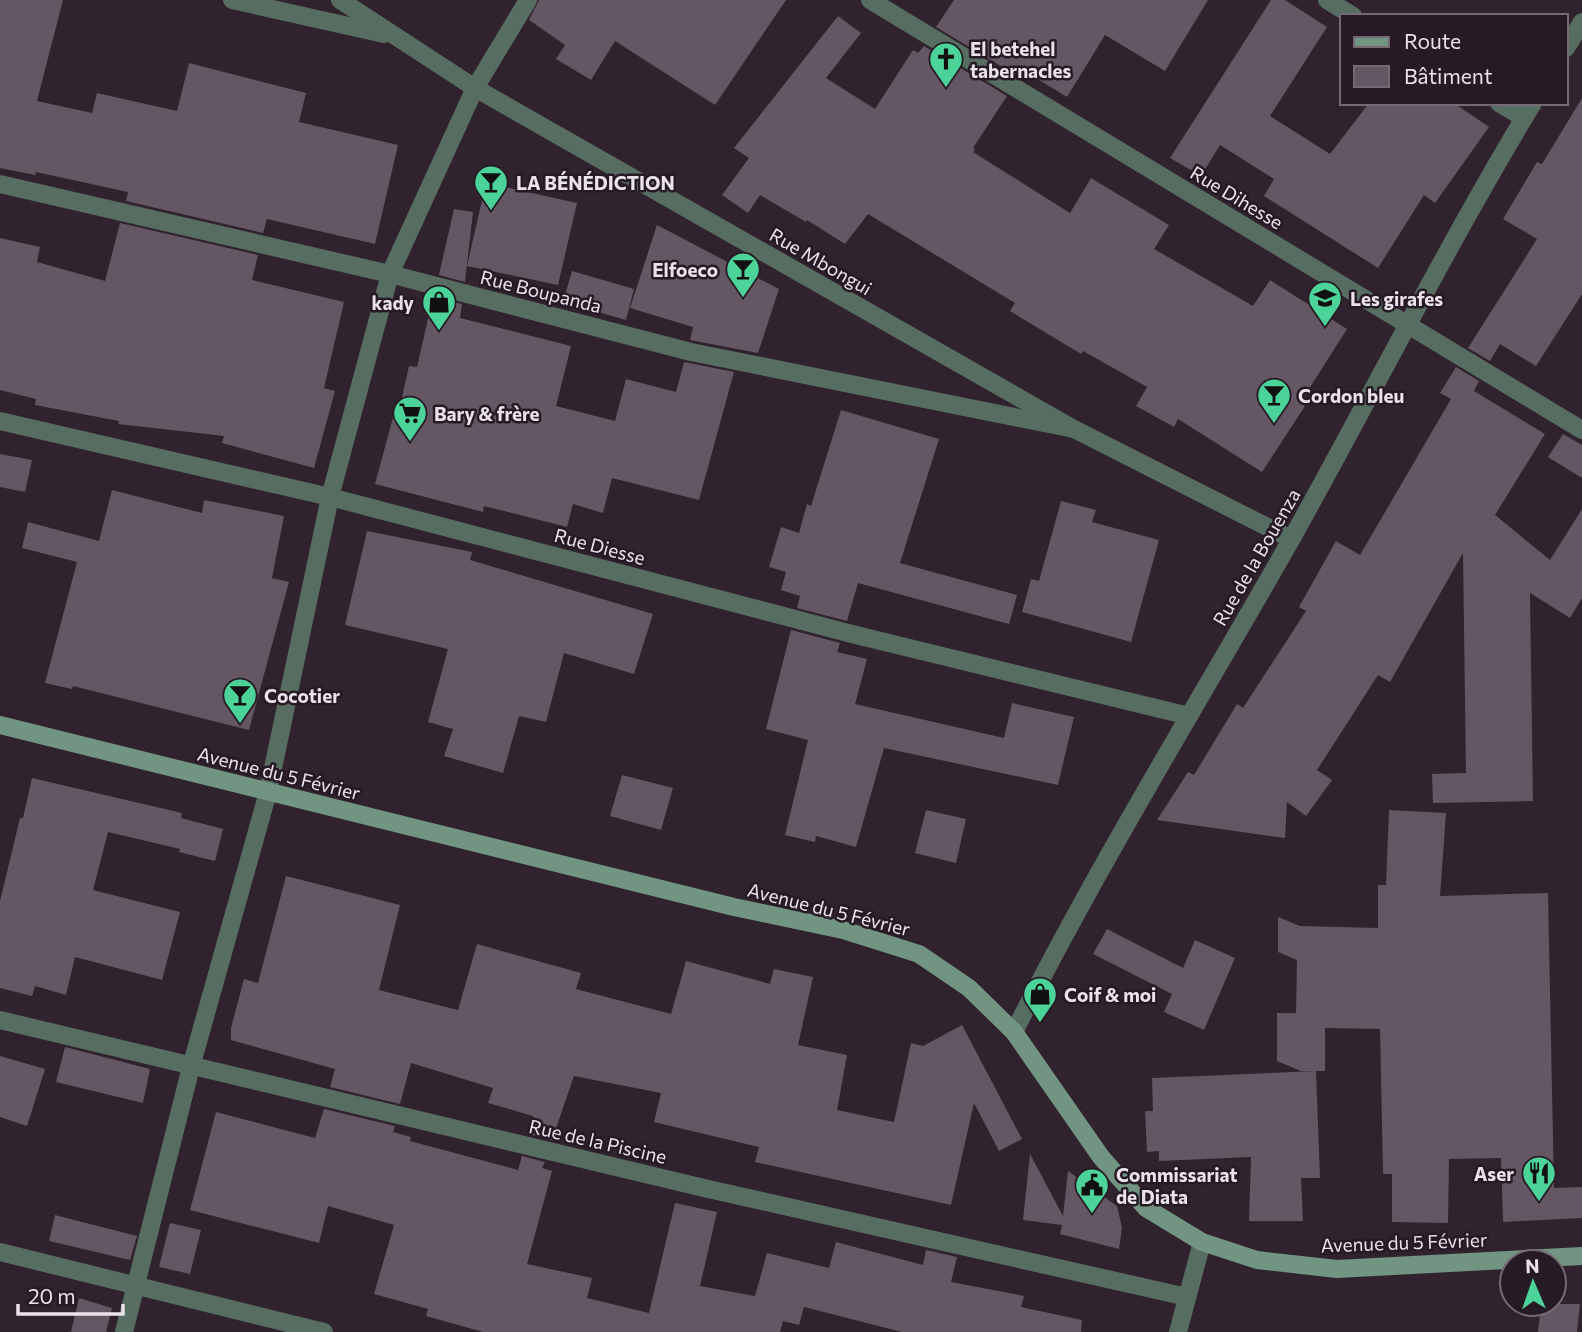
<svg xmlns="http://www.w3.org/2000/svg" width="1582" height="1332" font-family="Commissioner,sans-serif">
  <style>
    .building { fill: #645662 }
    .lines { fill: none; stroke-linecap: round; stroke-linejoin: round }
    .street { stroke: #576d62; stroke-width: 18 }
    .secondary { stroke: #719582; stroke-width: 18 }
    .labels { text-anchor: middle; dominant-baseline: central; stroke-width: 5; stroke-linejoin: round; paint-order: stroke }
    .poi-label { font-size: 19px; font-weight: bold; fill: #ebe3ea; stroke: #261a24; text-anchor: start }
    .street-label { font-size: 19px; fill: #ebe3ea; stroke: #261a24 }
  </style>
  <rect width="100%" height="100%" fill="#30232d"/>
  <g class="building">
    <path d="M0 0H63L37 101 92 113 97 93 177 111 189 63 306 93 299 122 398 145 375 244 267 219 263 233 126 201 128 192 36 172 35 175 0 168Z"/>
    <path d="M539 0H786L715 105 615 41 591 80 556 59 565 45 529 20Z"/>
    <path d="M954 0H1208L1165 71 1105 35 1067 97 1023 70 1019 77 936 27Z"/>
    <path d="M1271 0H1285L1327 27 1270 116 1330 154 1369 103H1454L1489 127 1435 203 1424 195 1378 268 1264 196 1274 179 1220 145 1201 176 1170 158Z"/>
    <path d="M838 16 861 33 826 78 875 109 913 50 918 53 924 46 1007 96 973 148 975 149 973 152 1070 213 1091 178 1169 225 1154 249 1253 306 1270 280 1347 329 1300 403 1305 406 1262 472 1178 419 1174 427 1136 406 1147 387 1083 351 1081 354 1010 311 1015 303 868 214 845 244 807 220 806 222 760 195 748 213 722 195 749 158 734 148Z"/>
    <path d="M1582 98V294L1536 366 1500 344 1490 361 1468 348 1537 239 1503 219 1537 162 1542 164Z"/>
    <path d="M486 183 577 203 558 285 467 266Z"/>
    <path d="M454 209 473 212 465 282 439 275Z"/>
    <path d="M120 223 258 255 252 280 344 302 324 388 335 391 314 468 222 443 224 436 118 424 119 421 35 405 36 399 0 390V238L40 247 37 262 105 281Z"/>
    <path d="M657 225 779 289 758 353 690 340 693 327 630 308Z"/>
    <path d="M572 271 634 289 626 320 563 302Z"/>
    <path d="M433 297 462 304 460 318 571 346 556 406 615 421 626 379 676 392 684 362 734 372 699 500 612 478 603 513 573 504 567 527 484 506 483 512 375 484 394 414 398 415 409 366 417 367Z"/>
    <path d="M1456 367 1479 381 1474 391 1545 434 1495 515 1550 560 1582 509V598L1570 618 1530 593 1533 801 1433 803 1432 774 1466 773 1463 553 1390 682 1378 675 1317 770 1332 780 1306 816 1287 802 1285 838 1157 820 1188 772 1194 775 1237 704 1243 708 1306 611 1299 607 1336 541 1360 555 1451 399 1440 393Z"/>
    <path d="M841 410 939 439 900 563 1017 595 1009 624 858 583 847 621 797 608 800 596 781 590 786 572 769 567 781 527 799 533 807 504 811 506Z"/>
    <path d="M1563 434 1582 445V478L1548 457Z"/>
    <path d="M0 454 32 460 25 492 0 487Z"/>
    <path d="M112 490 202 513 204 500 284 516 272 578 289 582 249 730 73 686 72 689 45 683 77 562 22 548 28 522 99 541Z"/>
    <path d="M1061 501 1096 510 1092 522 1159 540 1131 642 1022 612 1031 579 1039 581Z"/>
    <path d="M367 531 472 552 470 560 653 614 634 674 564 653 546 722 519 716 503 773 444 756 453 729 428 722 448 649 345 625Z"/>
    <path d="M791 630 840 643 837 652 867 659 855 704 1004 738 1012 703 1074 717 1058 785 884 748 856 847 816 836 815 842 785 835 808 740 766 729Z"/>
    <path d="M622 775 673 788 661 830 610 816Z"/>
    <path d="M32 778 182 813 181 818 223 829 215 861 179 852 180 849 108 832 93 890 180 912 162 980 75 957 66 995 35 986 32 996 0 988V901L20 818H23Z"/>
    <path d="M926 810 966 819 956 863 915 853Z"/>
    <path d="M1389 810 1446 813 1440 896 1548 893 1554 1188 1582 1187V1218L1503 1222 1501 1158 1449 1159 1448 1223 1392 1222V1174H1383L1380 1029 1325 1028V1071H1301L1277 1061V1013H1296L1297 960 1278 952V917L1300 926 1378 928V885H1386Z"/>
    <path d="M286 876 400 905 379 990 458 1010 477 944 581 973 576 989 671 1014 686 961 770 984 774 969 813 977 798 1045 847 1055 837 1110 894 1122 911 1043 923 1046 962 1025 1022 1139 999 1151 974 1103 951 1205 755 1162 759 1147 654 1122 661 1093 574 1076 552 1140 528 1134 533 1116 488 1103 493 1088 411 1063 400 1104 330 1087 335 1069 231 1040V1028L244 979 258 983Z"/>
    <path d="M1107 929 1183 968 1195 940 1235 958 1204 1030 1164 1012 1172 994 1093 954Z"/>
    <path d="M65 1047 150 1069 143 1103 56 1082Z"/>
    <path d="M0 1056 45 1069 27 1126 0 1117Z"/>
    <path d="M1316 1071 1320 1178H1301L1303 1221H1249L1251 1157 1159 1161V1151L1147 1152 1145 1111H1153L1152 1078Z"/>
    <path d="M324 1109 395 1126 393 1132 411 1137 410 1141 518 1170 522 1156 545 1162 542 1168 552 1171 527 1264 592 1278 587 1298 649 1313 675 1203 717 1212 700 1286 755 1296 767 1253 829 1268 836 1242 923 1265 926 1250 957 1257 951 1282 1024 1296 1021 1307 1082 1320 1081 1332H902L804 1307 799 1325 783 1321 780 1332H483L426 1316 428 1309 374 1294 394 1225 328 1206 319 1243 190 1210 216 1112 315 1138Z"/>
    <path d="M1030 1154 1063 1216 1068 1171 1117 1206 1122 1228 1119 1249 1060 1234 1062 1225 1023 1220Z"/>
    <path d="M55 1215 137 1236 130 1260 49 1241Z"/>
    <path d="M170 1223 201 1230 190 1274 159 1267Z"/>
    <path d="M79 1298 112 1308 106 1332H71Z"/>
    <path d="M1541 1304H1580L1577 1332H1538Z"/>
  </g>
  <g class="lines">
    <g class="street">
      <path d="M232 0 384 34"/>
      <path d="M340 0 475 88 1074 429 1291 539"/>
      <path d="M870 0 1582 430"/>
      <path d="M1327 0 1353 16"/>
      <path d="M1566 48 1582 22"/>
      <path d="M1499 103 1524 118"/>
      <path d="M0 184 390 274 691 352 1074 429"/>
      <path d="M0 421 330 497 852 634 1189 716"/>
      <path d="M0 1020 704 1188 1187 1297"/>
      <path d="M1014 1032C1099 863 1199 702 1292 538 1373 393 1447 245 1533 103"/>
      <path d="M0 1252 324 1332"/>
      <path d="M124 1332 191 1067 268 792 330 497 390 274 475 88 528 0"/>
      <path d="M1178 1332 1202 1242"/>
    </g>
    <path class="secondary" d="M0 725 734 907 843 930 919 954 969 988 1014 1032 1101 1157 1146 1208 1202 1242 1257 1260 1337 1269 1582 1256"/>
  </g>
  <defs>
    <g id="church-pin" transform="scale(1.75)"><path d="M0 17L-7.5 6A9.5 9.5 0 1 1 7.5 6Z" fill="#4cd39a" stroke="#261a24"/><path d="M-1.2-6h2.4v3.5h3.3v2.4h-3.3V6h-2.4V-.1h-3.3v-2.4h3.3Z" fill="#111"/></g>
    <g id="bar-pin" transform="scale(1.75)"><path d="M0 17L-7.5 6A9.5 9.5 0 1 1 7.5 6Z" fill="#4cd39a" stroke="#261a24"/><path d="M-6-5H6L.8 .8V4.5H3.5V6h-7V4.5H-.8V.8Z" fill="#111"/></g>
    <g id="school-pin" transform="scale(1.75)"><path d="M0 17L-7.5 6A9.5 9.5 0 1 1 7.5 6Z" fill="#4cd39a" stroke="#261a24"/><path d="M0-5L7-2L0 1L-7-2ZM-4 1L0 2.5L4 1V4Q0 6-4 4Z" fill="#111"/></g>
    <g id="shop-pin" transform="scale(1.75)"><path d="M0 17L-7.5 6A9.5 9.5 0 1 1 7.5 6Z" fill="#4cd39a" stroke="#261a24"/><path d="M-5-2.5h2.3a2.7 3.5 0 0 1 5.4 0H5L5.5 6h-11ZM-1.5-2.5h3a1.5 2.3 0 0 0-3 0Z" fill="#111"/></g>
    <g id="supermarket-pin" transform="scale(1.75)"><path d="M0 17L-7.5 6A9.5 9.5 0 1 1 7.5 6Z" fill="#4cd39a" stroke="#261a24"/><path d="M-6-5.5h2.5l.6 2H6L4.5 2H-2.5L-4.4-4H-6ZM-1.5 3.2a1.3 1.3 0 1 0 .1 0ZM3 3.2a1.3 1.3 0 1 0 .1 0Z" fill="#111"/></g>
    <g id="restaurant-pin" transform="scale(1.75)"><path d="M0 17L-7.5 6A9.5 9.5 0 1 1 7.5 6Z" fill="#4cd39a" stroke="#261a24"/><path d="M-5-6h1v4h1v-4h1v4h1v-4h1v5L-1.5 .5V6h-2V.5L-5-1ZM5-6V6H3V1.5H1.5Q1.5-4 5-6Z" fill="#111"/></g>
    <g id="civic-pin" transform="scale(1.75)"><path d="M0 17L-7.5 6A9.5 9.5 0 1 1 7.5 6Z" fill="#4cd39a" stroke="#261a24"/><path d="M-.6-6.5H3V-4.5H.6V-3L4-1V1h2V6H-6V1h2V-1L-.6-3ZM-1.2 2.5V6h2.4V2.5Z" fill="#111"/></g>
  </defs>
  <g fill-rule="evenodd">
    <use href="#church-pin" x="946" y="59"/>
    <use href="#bar-pin" x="491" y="182"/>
    <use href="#bar-pin" x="743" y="269"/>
    <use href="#school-pin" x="1325" y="298"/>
    <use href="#shop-pin" x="439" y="302"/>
    <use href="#bar-pin" x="1274" y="395"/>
    <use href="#supermarket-pin" x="410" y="413"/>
    <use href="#bar-pin" x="240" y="695"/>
    <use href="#shop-pin" x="1040" y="994"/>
    <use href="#restaurant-pin" x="1539" y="1173"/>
    <use href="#civic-pin" x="1092" y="1185"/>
  </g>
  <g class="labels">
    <g class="poi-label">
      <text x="970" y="48">El betehel<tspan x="970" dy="22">tabernacles</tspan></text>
      <text x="516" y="182">LA BÉNÉDICTION</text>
      <text x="718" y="269" text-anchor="end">Elfoeco</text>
      <text x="1350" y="298">Les girafes</text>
      <text x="414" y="302" text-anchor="end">kady</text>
      <text x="1298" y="395">Cordon bleu</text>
      <text x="434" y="413">Bary &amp; frère</text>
      <text x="264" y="695">Cocotier</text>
      <text x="1064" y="994">Coif &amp; moi</text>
      <text x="1514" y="1173" text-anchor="end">Aser</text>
      <text x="1116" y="1174">Commissariat<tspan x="1116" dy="22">de Diata</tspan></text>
    </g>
    <g class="street-label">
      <text transform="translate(1237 197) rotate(31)">Rue Dihesse</text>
      <text transform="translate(821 261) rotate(30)">Rue Mbongui</text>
      <text transform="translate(541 291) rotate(14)">Rue Boupanda</text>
      <text transform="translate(600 546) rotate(15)">Rue Diesse</text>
      <text transform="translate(1256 557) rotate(-60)">Rue de la Bouenza</text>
      <text transform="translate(279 773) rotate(14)">Avenue du 5 Février</text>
      <text transform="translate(829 909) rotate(14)">Avenue du 5 Février</text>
      <text transform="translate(598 1141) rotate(13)">Rue de la Piscine</text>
      <text transform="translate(1404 1242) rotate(-2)">Avenue du 5 Février</text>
    </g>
  </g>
  <rect x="1340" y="14" width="228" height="91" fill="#261a24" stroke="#756a73" stroke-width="2"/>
  <rect x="1354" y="37" width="35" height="10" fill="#719582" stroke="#756a73" stroke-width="2"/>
  <text x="1404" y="49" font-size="21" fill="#ebe3ea">Route</text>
  <rect x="1354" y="66" width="35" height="21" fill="#645662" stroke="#756a73" stroke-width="2"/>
  <text x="1404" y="84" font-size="21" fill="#ebe3ea">Bâtiment</text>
  <g transform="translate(1533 1283) rotate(358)"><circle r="33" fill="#261a24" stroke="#756a73" stroke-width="2"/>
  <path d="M0-5L12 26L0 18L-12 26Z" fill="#4cd39a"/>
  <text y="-10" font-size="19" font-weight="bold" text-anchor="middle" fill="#ebe3ea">N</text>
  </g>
  <path d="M18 1304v10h105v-10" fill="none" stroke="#ebe3ea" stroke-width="3.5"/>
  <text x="28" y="1304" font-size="21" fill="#ebe3ea" stroke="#261a24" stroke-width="5" paint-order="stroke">20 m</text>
</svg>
